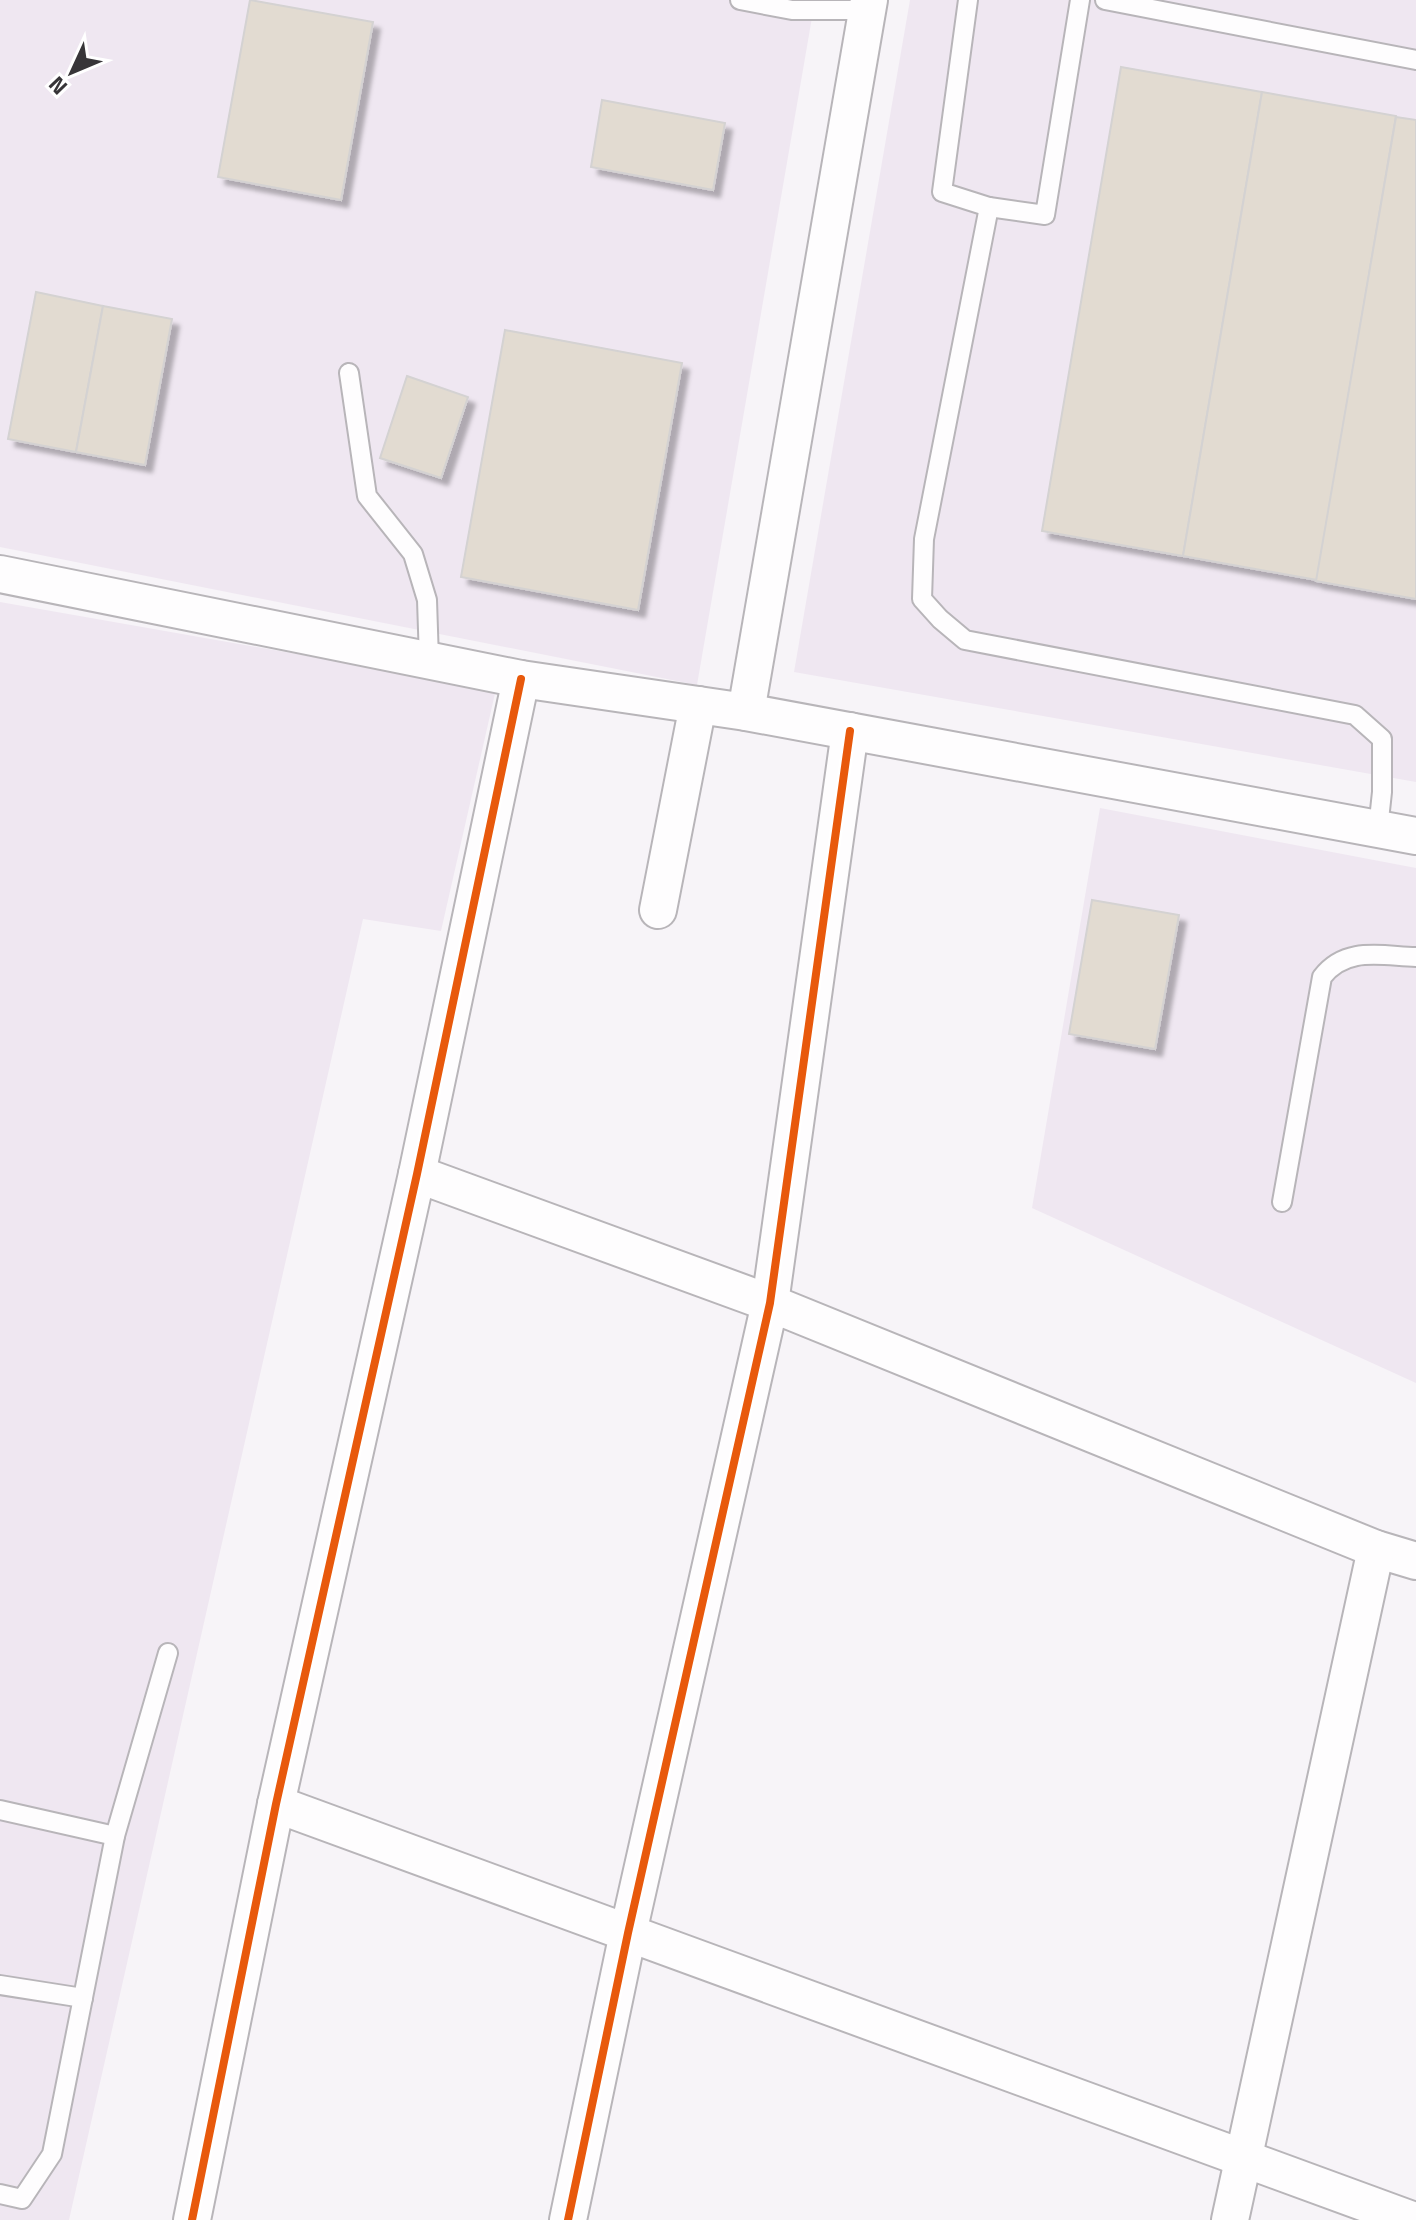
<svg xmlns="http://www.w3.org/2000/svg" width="1416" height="2220" font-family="'Titillium Web',sans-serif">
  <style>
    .built { fill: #efe7f1 }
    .building { fill: #e2dbd1; stroke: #d4d2d2; stroke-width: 2; filter: url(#shadow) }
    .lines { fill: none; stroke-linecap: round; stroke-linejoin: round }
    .service-casing { stroke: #b8b5b9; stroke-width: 22 }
    .minor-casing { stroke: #b8b5b9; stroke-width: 40 }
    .service { stroke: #fefdfe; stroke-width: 18 }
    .minor { stroke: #fefdfe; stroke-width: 36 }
    .cycleway-casing { stroke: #fff; stroke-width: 13 }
    .cycleway { stroke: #e8590c; stroke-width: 8 }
  </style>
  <defs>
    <filter id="shadow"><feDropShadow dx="7" dy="7" stdDeviation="2" flood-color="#0004"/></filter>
  </defs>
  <rect width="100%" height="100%" fill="#f7f4f8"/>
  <g class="built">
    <path d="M0 0H815L697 685 0 547Z"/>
    <path d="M910 0H1416V782L794 672Z"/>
    <path d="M0 602 496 689 441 931 363 919 69 2220H0Z"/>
    <path d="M1100 808 1416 868V1383L1032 1208Z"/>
  </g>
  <g class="building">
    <path d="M250 0 373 22 341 200 218 177Z"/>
    <path d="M1121 67 1262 92 1183 556 1042 531Z"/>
    <path d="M1262 92 1396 116 1317 580 1183 556Z"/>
    <path d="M602 100 725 123 713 190 591 167Z"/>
    <path d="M1396 117 1416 120V599L1316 581Z"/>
    <path d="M36 292 103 306 76 452 8 439Z"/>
    <path d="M103 306 172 319 145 465 76 452Z"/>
    <path d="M505 330 682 363 638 610 461 577Z"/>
    <path d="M407 376 468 397 441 478 380 458Z"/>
    <path d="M1092 900 1179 915 1155 1049 1069 1034Z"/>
  </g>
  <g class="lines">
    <g class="service-casing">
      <g id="service">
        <path d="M740 0 792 10H867"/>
        <path d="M968 0 942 192 989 207"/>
        <path d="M1080 0 1045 215 989 207 924 539 922 599 940 619 965 640 1355 715 1382 739V792L1378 829"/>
        <path d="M1105 0 1416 60"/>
        <path d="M349 373 367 496 413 554 427 600 429 660"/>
        <path d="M1282 1202 1322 977C1346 946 1381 956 1416 957"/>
        <path d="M0 1810 115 1836"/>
        <path d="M0 1985 83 1998"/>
        <path d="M0 2194 22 2199 52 2154 115 1836 168 1653"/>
      </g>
    </g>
    <g class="minor-casing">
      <g id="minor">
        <path d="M0 574 521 679 746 712 1416 836"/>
        <path d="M746 712 869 0"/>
        <path d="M658 910 698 705"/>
        <path d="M417 1174 770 1303 1376 1549 1416 1561"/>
        <path d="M276 1804 1412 2220"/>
        <path d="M192 2220 276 1804 417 1174 521 679"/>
        <path d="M568 2220 628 1933 770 1303 850 731"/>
        <path d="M1230 2220 1376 1549"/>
      </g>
    </g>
    <use href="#service" class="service"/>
    <use href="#minor" class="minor"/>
    <g class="cycleway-casing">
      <g id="cycleway">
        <path d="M192 2220 276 1804 417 1174 521 679"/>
        <path d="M568 2220 628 1933 770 1303 850 731"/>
      </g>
    </g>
    <use href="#cycleway" class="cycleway"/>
  </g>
  <g transform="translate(72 72) rotate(226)" stroke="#ffffff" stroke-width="6" paint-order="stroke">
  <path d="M0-6L14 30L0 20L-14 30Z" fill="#373538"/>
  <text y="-12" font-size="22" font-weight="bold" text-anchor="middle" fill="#373538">N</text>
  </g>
</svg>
